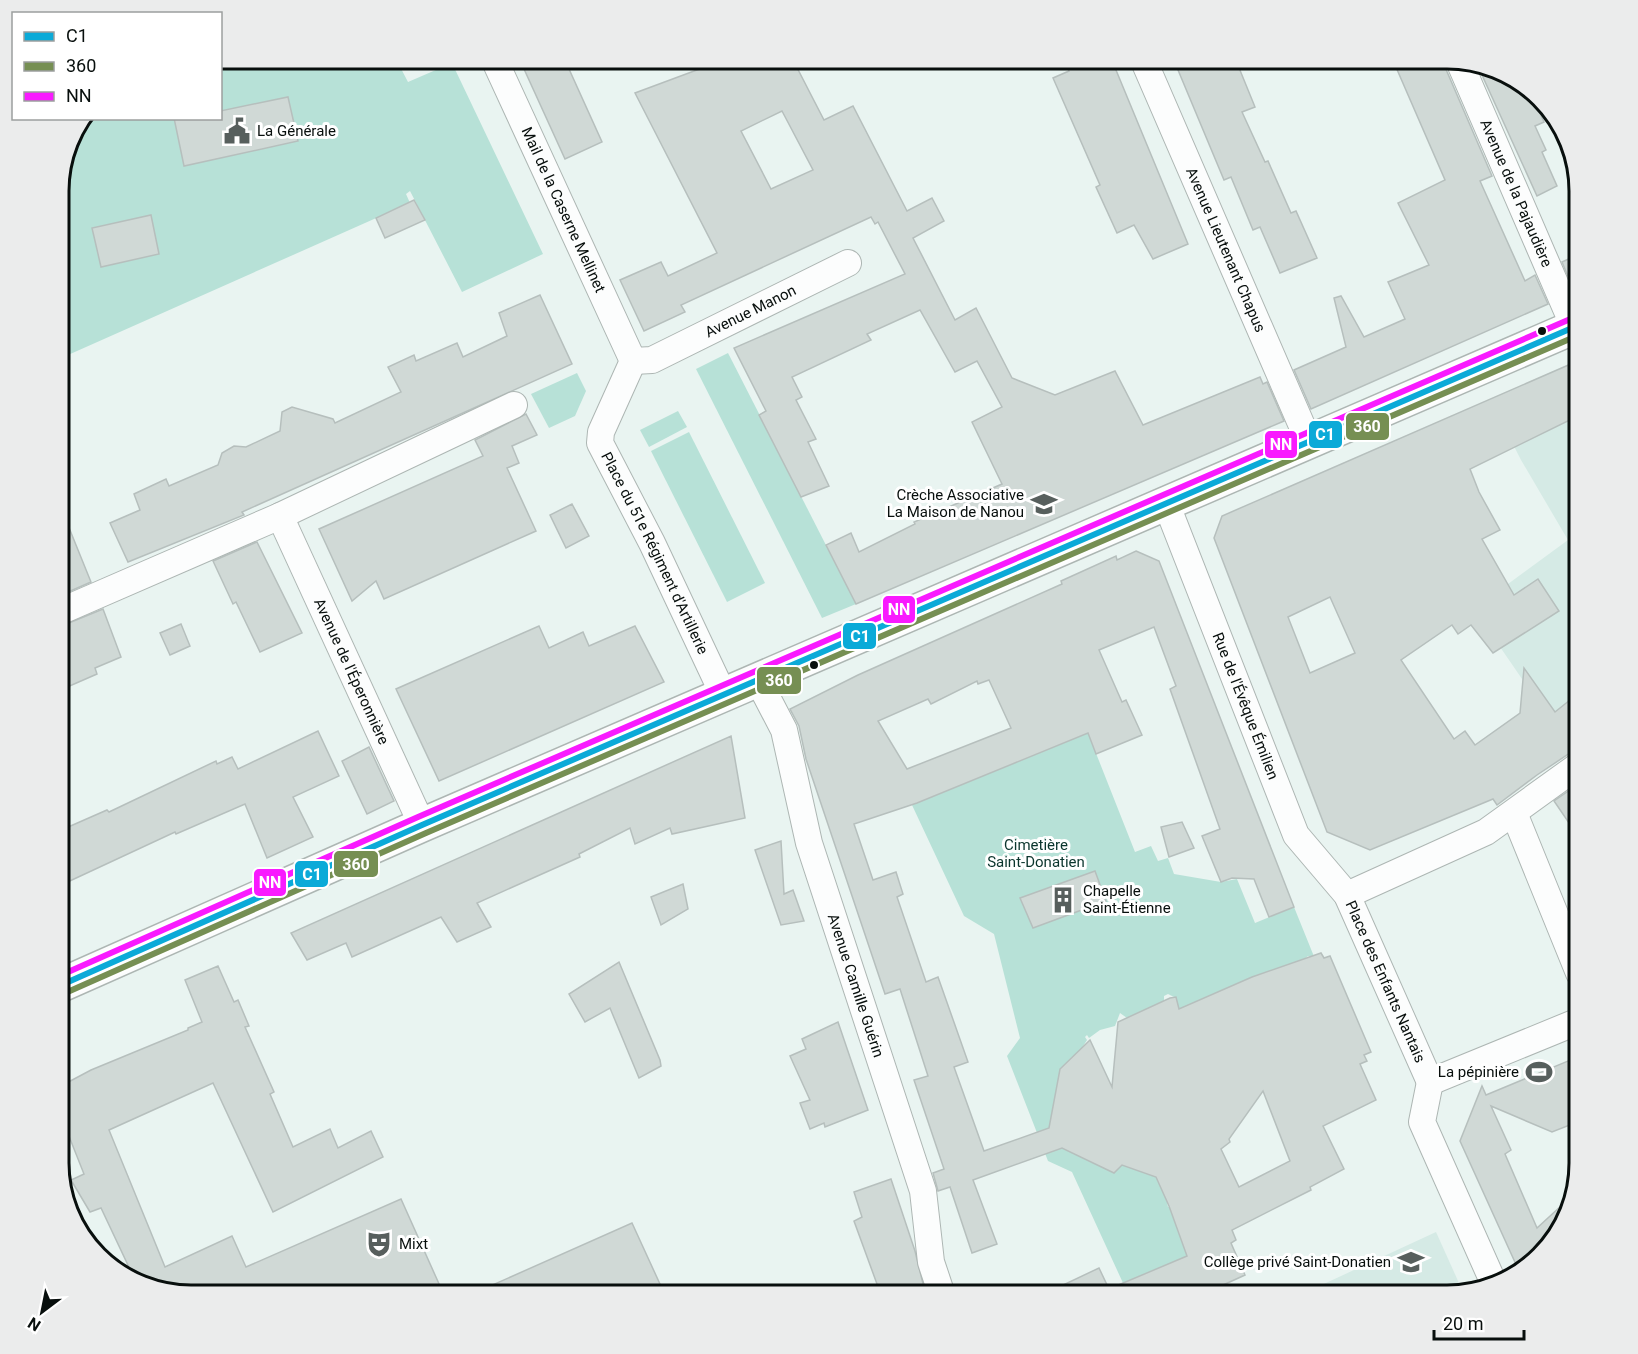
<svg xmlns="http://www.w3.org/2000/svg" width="1638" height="1354" font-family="Roboto,sans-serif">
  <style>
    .built { fill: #d5eae5 }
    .green { fill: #b7e1d7 }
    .building { fill: #d0d9d6; stroke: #b6bfbd; stroke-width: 1.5; fill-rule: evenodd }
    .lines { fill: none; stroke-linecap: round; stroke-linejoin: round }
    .street-casing { stroke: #adb6b3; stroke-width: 28 }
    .secondary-casing { stroke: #adb6b3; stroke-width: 36 }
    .street { stroke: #fcfdfd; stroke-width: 26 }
    .secondary { stroke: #fcfdfd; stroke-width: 33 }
    .bus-1-casing { stroke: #fff; stroke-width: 10 }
    .bus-2-casing { stroke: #fff; stroke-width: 10 }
    .bus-3-casing { stroke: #fff; stroke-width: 10 }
    .bus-1 { stroke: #0baad8; stroke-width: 6 }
    .bus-2 { stroke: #768f53; stroke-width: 6 }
    .bus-3 { stroke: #f91aff; stroke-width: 6 }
    .bus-dot { fill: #080f0d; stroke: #fff; stroke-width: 2 }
    .labels { text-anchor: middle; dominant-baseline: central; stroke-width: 6; stroke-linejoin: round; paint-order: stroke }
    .poi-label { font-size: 15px; fill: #080f0d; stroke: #fff; text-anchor: start }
    .street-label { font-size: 15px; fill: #080f0d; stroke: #fff }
    .park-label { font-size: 15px; fill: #0b352d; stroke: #fff }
    .rim { fill: none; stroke: #080f0d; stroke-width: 3 }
    .line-badge { stroke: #fff; stroke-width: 2 }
    .badge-label { font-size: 16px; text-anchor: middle; font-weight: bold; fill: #fff }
  </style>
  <rect width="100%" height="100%" fill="#e9f4f1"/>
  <g class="built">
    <path d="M1579 360V743L1529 689 1474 609 1568 540 1521 460 1490 399Z"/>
    <path d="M1436 1232 1463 1292 1447 1295H1300Z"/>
  </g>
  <g class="green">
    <path d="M221 59H396L408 82 452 63 543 254 462 292 410 191 406 194 410 203 59 359V182L72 132 83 119 220 118Z"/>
    <path d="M728 353 856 604 822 618 696 369Z"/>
    <path d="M577 373 586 391 575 416 549 428 531 394Z"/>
    <path d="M678 411 687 427 649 447 640 430Z"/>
    <path d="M689 432 765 583 727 602 651 451Z"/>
    <path d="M1088 733 1135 852 1151 846 1158 861 1168 858 1174 874 1221 882 1237 879 1255 923 1294 907 1315 959 1308 956 1301 962 1288 967 1284 965V969L1176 1015V998L1168 994 1164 996V1001L1127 1018 1120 1013 1115 1026 1100 1030 1089 1038 1087 1035 1085 1037 1087 1040 1075 1059 1071 1057 1072 1060 1057 1086V1096L1054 1101 1083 1158 1119 1165 1127 1161 1159 1179 1157 1180 1169 1201 1167 1202 1168 1207 1171 1206 1178 1230 1192 1254 1123 1283 1072 1172 1048 1161 1007 1056 1020 1038 994 934 964 916 912 805Z"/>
  </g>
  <g class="building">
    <path d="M519 58H564L602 142 565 159Z"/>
    <path d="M729 58H792L824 120 853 106 907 211 932 198 944 221 913 238 955 320 976 308 1012 378 1055 395 1115 371 1143 425 1260 377 1263 384 1267 382 1284 421 856 604 826 545 851 533 859 552 915 524 914 522 1002 484 972 422 1002 407 977 361 955 372 920 310 867 334 871 340 792 377 802 397 796 400 816 439 808 442 829 486 801 497 759 415 766 411 734 348 905 274 878 222 875 224 871 217 681 305 685 312 644 331 620 280 661 262 668 276 717 253 635 93ZM782 111 813 170 771 189 741 131Z"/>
    <path d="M1063 58H1111L1188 244 1153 259 1134 225 1117 233 1096 187 1100 185 1053 78 1069 71Z"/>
    <path d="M1173 58H1235L1255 107 1242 112 1265 162 1268 161 1291 213 1296 211 1317 258 1280 273 1260 227 1253 230 1231 177 1224 180Z"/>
    <path d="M1392 58H1444L1445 67 1492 176 1480 181 1525 281 1535 275 1548 304 1311 409 1294 370 1346 347 1334 298 1341 296 1364 337 1405 319 1388 282 1429 265 1398 203 1445 180Z"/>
    <path d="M1477 64 1498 68 1528 87 1544 122 1535 126 1546 150 1542 152 1557 186 1537 196Z"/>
    <path d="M288 97 298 141 184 166 174 118H220V111Z"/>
    <path d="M414 200 425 220 385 238 376 218Z"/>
    <path d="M151 215 159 254 101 267 92 228Z"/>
    <path d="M1580 254V291L1575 293 1562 262Z"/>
    <path d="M540 295 572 364 242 512 244 515 128 562 110 523 140 510 134 494 166 479 169 486 218 465 222 453 234 446 246 447 280 431 282 412 292 407 333 419 335 423 401 392 388 367 414 355 416 361 457 343 463 357 507 336 499 313Z"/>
    <path d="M1580 360V415L1470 469 1479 492 1500 530 1482 539 1514 595 1538 579 1559 611 1493 653 1471 625 1458 634 1452 625 1401 660 1454 739 1465 731 1475 745 1520 713 1524 668 1555 712 1580 692V750L1570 753 1537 775 1497 805 1493 799 1370 850 1327 832 1214 538 1222 516ZM1330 597 1355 653 1310 673 1288 617Z"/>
    <path d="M526 414 537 435 512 446 519 463 507 468 536 531 384 599 376 581 352 601 319 529 483 456 475 440Z"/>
    <path d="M59 503 91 582 59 596Z"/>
    <path d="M572 504 589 536 566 548 550 515Z"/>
    <path d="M257 542 302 633 260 652 236 602 233 604 213 561Z"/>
    <path d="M1136 551 1159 561 1294 907 1269 917 1254 879 1232 878 1221 882 1202 836 1220 829 1170 689 1176 686 1154 627 1099 650 1122 702 1126 700 1142 735 1096 754 1088 733 917 803 854 824 873 880 896 872 903 894 897 897 926 982 938 977 968 1062 954 1067 984 1151 1049 1128 1060 1069 1090 1040 1112 1087 1118 1022 1170 998 1176 997 1179 1009 1252 977 1321 953 1324 958 1330 956 1371 1052 1364 1055 1367 1061 1360 1064 1376 1100 1323 1126 1344 1169 1310 1187 1311 1190 1232 1230 1236 1240 1231 1243 1245 1275 1199 1296H1040L1099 1268 1109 1289 1187 1256 1169 1206 1156 1177 1122 1165 1114 1173 1062 1148 973 1180 997 1244 972 1253 950 1187 938 1191 933 1173 944 1169 914 1080 928 1076 900 989 885 994 806 759 799 726 790 709 858 675 1062 584 1061 581 1116 556 1117 560ZM989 680 1011 728 907 769 878 721 928 699 931 704 977 681 978 684ZM1263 1091 1290 1161 1239 1187 1221 1149 1230 1142 1229 1139Z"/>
    <path d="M103 609 121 657 95 668 97 674 65 688 59 676V627Z"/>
    <path d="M181 624 190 646 170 655 160 633Z"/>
    <path d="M539 626 549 648 583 632 589 646 635 626 664 682 439 781 396 689Z"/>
    <path d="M318 731 339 776 293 797 313 837 267 858 245 804 176 834 175 832 59 886V831L107 810 109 812 216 761 217 764 232 757 238 769Z"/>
    <path d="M731 736 745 818 672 834 670 828 635 844 630 828 579 854 580 857 477 903 491 927 457 942 441 917 352 957 346 943 307 960 291 933Z"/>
    <path d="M369 747 394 801 367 814 342 761Z"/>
    <path d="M1580 783V839L1554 801Z"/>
    <path d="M1182 822 1194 848 1169 857 1161 827Z"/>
    <path d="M781 841 784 894 793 890 804 921 781 925 755 850Z"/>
    <path d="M1095 871 1106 901 1033 928 1020 898Z"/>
    <path d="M683 884 688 909 661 925 651 897Z"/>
    <path d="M619 962 660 1060 661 1066 639 1078 610 1008 585 1022 569 994Z"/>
    <path d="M218 966 234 1002 238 1000 249 1026 245 1027 274 1092 270 1094 293 1147 330 1129 338 1148 371 1131 383 1157 273 1212 213 1083 109 1130 165 1267 232 1236 246 1267 401 1199 444 1295H190L140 1286 133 1281 135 1280 101 1208 90 1212 71 1180 84 1174 59 1111V1087L91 1070 188 1030V1028L202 1022 185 980Z"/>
    <path d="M838 1022 868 1110 825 1127 824 1123 810 1129 800 1103 810 1100 790 1056 806 1049 802 1039Z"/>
    <path d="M1580 1056V1121L1552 1132 1491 1106 1511 1150 1505 1154 1537 1228 1573 1195 1570 1214 1546 1251 1519 1271 1460 1141 1482 1086 1486 1095Z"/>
    <path d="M891 1179 915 1251 926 1296 881 1295 854 1221 862 1217 854 1192Z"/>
    <path d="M632 1223 665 1295H470Z"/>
  </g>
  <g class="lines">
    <g class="street-casing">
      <g id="street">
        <path id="s1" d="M494 59 633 361"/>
        <path id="s2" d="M1143 59 1309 442"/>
        <path id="s3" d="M1459 61 1574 327"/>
        <path id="s4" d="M633 361 601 432 600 443 652 543 724 696"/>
        <path id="s5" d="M633 361 652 360 848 263"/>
        <path id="s6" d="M1166 503 1296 835 1347 895 1430 1082"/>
        <path id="s7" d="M280 516 422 825"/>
        <path d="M59 612 280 516 514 405"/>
        <path id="s8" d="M758 680 784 730 809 843 923 1191 931 1262 942 1295"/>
        <path d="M1514 813 1579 973"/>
        <path d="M1347 895 1486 832 1579 765"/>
        <path d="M1430 1082 1422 1122 1495 1286"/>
        <path d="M1430 1082 1579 1021"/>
      </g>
    </g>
    <g class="secondary-casing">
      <path id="secondary" d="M59 986 422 825 1579 325"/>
    </g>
    <use href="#street" class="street"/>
    <use href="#secondary" class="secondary"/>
    <g class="bus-1-casing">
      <path id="bus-1" d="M59 986 422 825 1579 325"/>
    </g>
    <g class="bus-2-casing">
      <path id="bus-2" d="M63 994 426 833 1579 335"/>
    </g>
    <g class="bus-3-casing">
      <path id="bus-3" d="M59 976 418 817 1575 317"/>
    </g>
    <use href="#bus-1" class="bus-1"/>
    <use href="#bus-2" class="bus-2"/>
    <use href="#bus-3" class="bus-3"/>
  </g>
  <defs>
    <g id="civic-bare" transform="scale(2.07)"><path d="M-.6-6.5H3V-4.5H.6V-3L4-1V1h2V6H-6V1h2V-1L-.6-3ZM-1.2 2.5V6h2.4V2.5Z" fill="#575f5d" stroke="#fff" stroke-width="2.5" paint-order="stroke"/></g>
    <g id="school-bare" transform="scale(2.07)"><path d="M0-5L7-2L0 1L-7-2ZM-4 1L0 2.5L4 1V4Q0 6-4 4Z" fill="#575f5d" stroke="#fff" stroke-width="2.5" paint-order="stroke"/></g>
    <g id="building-bare" transform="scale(2.07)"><path d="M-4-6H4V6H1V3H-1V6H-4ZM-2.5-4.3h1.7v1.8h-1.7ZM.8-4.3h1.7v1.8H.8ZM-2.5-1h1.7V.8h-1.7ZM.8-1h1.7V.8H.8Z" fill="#575f5d" stroke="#fff" stroke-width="2.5" paint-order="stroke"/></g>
    <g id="stadium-bare" transform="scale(2.07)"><path d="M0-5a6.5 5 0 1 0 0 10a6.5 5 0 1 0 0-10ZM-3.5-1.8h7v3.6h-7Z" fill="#575f5d" stroke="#fff" stroke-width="2.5" paint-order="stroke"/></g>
    <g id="theatre-bare" transform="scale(2.07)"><path d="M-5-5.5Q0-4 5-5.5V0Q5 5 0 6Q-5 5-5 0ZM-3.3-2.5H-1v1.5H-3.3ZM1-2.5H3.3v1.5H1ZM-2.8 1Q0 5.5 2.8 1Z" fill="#575f5d" stroke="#fff" stroke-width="2.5" paint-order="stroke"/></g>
  </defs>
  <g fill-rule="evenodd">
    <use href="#civic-bare" x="237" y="131"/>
    <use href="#school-bare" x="1044" y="504"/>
    <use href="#building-bare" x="1063" y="900"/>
    <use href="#stadium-bare" x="1539" y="1072"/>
    <use href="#theatre-bare" x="379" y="1244"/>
    <use href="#school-bare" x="1411" y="1262"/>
  </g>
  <g class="bus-dot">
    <circle cx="1542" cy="331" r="5"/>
    <circle cx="814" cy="665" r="5"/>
  </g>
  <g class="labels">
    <g class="poi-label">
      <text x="257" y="131">La Générale</text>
      <text x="1024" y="495" text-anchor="end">Crèche Associative<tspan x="1024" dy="17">La Maison de Nanou</tspan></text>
      <text x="1083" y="891">Chapelle<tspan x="1083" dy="17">Saint-Étienne</tspan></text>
      <text x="1519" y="1072" text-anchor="end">La pépinière</text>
      <text x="399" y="1244">Mixt</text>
      <text x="1391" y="1262" text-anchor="end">Collège privé Saint-Donatien</text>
    </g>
    <g class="street-label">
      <text stroke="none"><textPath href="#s3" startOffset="144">Avenue de la Pajaudière</textPath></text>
      <text stroke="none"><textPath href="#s1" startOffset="166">Mail de la Caserne Mellinet</textPath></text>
      <text stroke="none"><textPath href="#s2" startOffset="208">Avenue Lieutenant Chapus</textPath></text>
      <text stroke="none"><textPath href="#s5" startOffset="129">Avenue Manon</textPath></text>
      <text stroke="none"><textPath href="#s4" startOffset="212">Place du 51e Régiment d'Artillerie</textPath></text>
      <text stroke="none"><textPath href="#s7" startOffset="171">Avenue de l'Éperonnière</textPath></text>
      <text stroke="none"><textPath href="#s6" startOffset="218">Rue de l'Évêque Émilien</textPath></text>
      <text stroke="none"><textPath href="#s6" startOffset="530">Place des Enfants Nantais</textPath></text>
      <text stroke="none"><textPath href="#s8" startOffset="322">Avenue Camille Guérin</textPath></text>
    </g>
    <g class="park-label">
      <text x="1036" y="845">Cimetière<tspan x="1036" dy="17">Saint-Donatien</tspan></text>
    </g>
  </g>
  <path d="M0 0H1638V1354H0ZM191 69H1447A122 122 0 0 1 1569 191V1163A122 122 0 0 1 1447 1285H191A122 122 0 0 1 69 1163V191A122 122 0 0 1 191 69Z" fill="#ebecec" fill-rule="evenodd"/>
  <path class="rim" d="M191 69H1447A122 122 0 0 1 1569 191V1163A122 122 0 0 1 1447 1285H191A122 122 0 0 1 69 1163V191A122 122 0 0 1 191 69Z"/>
  <g class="line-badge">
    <rect x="1345" y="412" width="45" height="29" rx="6" fill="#768f53"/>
    <rect x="1308" y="420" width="35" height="29" rx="6" fill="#0baad8"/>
    <rect x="1264" y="430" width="34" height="29" rx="6" fill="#f91aff"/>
    <rect x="882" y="595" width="34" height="29" rx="6" fill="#f91aff"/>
    <rect x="842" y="622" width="35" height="28" rx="6" fill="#0baad8"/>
    <rect x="756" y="666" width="46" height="29" rx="6" fill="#768f53"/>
    <rect x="333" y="850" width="46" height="28" rx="6" fill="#768f53"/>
    <rect x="294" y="860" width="35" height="28" rx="6" fill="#0baad8"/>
    <rect x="253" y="868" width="34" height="29" rx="6" fill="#f91aff"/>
  </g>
  <g class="badge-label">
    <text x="1367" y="432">360</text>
    <text x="1325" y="440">C1</text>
    <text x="1281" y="450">NN</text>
    <text x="899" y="615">NN</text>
    <text x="860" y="642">C1</text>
    <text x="779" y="686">360</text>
    <text x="356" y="870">360</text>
    <text x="312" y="880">C1</text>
    <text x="270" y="888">NN</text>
  </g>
  <rect x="12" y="12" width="210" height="108" fill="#ffffff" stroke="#9c9f9e" stroke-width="1.5"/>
  <rect x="24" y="32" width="30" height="9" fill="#0baad8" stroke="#9c9f9e" stroke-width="1.5"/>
  <text x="66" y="42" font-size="18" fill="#080f0d">C1</text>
  <rect x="24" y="62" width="30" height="9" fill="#768f53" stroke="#9c9f9e" stroke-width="1.5"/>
  <text x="66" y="72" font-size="18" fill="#080f0d">360</text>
  <rect x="24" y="92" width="30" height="9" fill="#f91aff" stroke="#9c9f9e" stroke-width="1.5"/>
  <text x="66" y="102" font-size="18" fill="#080f0d">NN</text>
  <g transform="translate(42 1312) rotate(212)" stroke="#ffffff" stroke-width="4.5" paint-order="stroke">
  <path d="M0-4.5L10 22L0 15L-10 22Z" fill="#080f0d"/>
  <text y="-9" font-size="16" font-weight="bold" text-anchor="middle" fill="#080f0d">N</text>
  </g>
  <path d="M1434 1330v9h90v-9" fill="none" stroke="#080f0d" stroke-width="3"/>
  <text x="1443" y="1330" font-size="18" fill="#080f0d" stroke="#ffffff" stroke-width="4.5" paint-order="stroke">20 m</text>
</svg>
